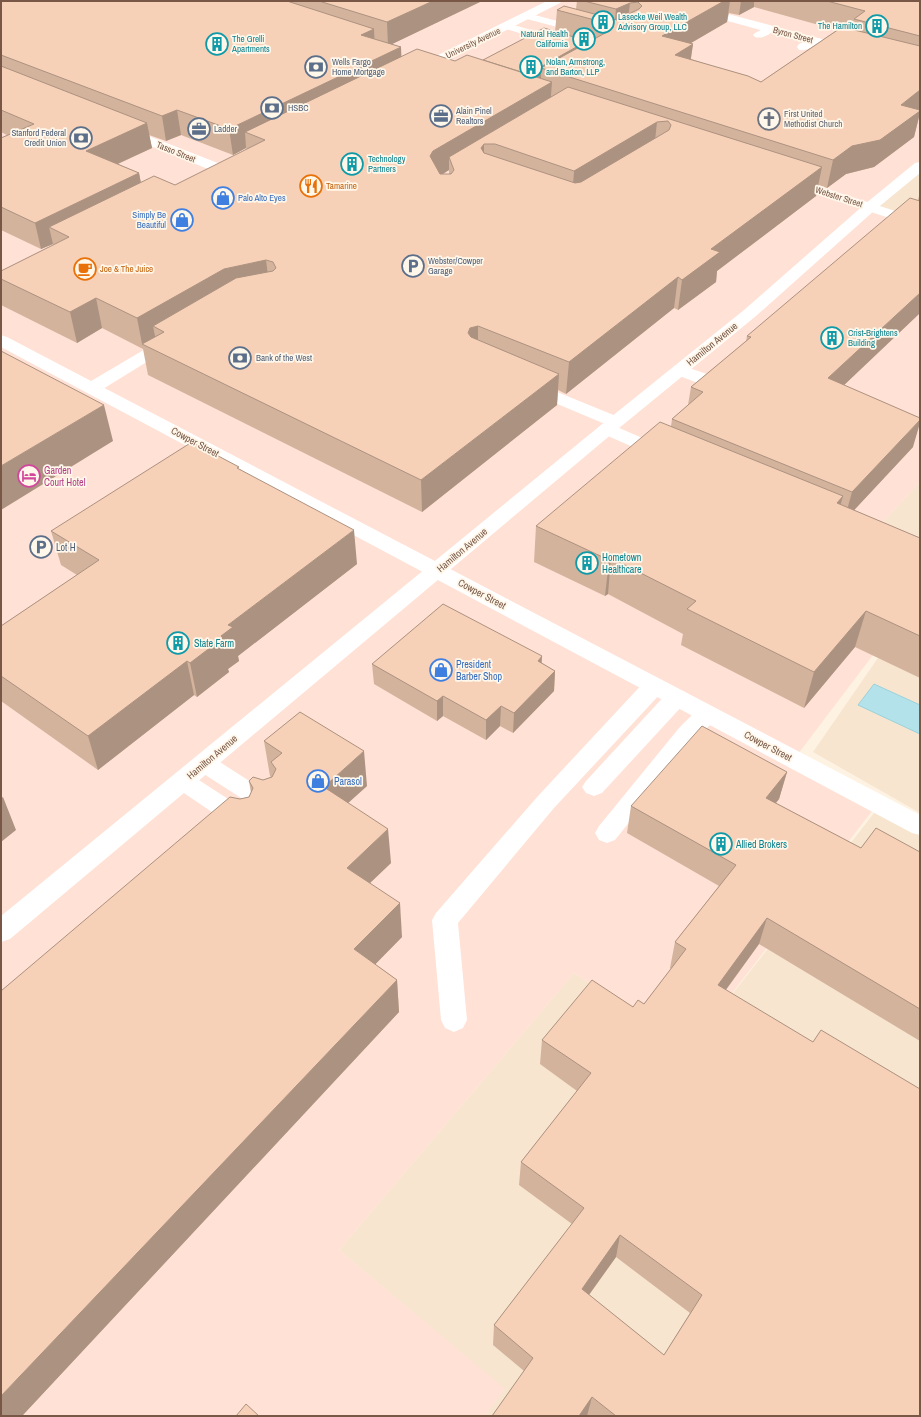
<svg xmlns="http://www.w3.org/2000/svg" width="921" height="1417" font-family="'Archivo Narrow',sans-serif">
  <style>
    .residential { fill: #f7e5cf }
    .commercial { fill: #ffe1d5 }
    .water { fill: #b4e2ea; stroke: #9ad2dc }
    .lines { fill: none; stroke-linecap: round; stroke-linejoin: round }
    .service { fill: #fff; fill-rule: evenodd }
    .minor { fill: #fff; fill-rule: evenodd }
    .tertiary { fill: #fff; fill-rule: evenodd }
    .wall { fill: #d4b39d; fill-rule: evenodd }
    .shaded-wall { fill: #ac9280 }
    .building { fill: #f6d0b7; stroke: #ac9280; fill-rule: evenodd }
    .labels { text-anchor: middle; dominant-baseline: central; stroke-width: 3.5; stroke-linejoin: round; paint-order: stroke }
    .far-culture-label { font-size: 9px; fill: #0d838f; stroke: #fff7ea; text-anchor: start }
    .far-street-label { font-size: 9px; fill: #785746; stroke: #fff7ea }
    .far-service-label { font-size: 9px; fill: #4e5e75; stroke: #fff7ea; text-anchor: start }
    .far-worship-label { font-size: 9px; fill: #5b616d; stroke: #fff7ea; text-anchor: start }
    .far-food-label { font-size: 9px; fill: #c56008; stroke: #fff7ea; text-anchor: start }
    .far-shop-label { font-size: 9px; fill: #366cbe; stroke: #fff7ea; text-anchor: start }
    .street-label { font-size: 10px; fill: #785746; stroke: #fff7ea }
    .hotel-label { font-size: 10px; fill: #b23c85; stroke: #fff7ea; text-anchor: start }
    .service-label { font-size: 10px; fill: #4e5e75; stroke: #fff7ea; text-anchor: start }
    .culture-label { font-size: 10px; fill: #0d838f; stroke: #fff7ea; text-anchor: start }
    .shop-label { font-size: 10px; fill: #366cbe; stroke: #fff7ea; text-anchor: start }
  </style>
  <rect width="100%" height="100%" fill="#fef3e2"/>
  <g class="residential">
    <path d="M920 170V226L871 210Z"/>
    <path d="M920 482V537L883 522Z"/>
    <path d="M920 597V813L813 752Z"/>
    <path d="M878 808 920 829V1416H485L504 1389 339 1250 574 973 690 1048Z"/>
  </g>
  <path class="commercial" d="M1 1H920V170L871 210 920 226V482L883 522 920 537V593L798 754 882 798 690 1048 574 973 339 1250 505 1389 485 1416H1Z"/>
  <path class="water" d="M874 684 920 705V734L858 705Z"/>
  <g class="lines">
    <g class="service">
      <path d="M527 13 588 29 590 31 588 33 584 34 523 18 521 16 523 14Z"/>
      <path d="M507 23 565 40 567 42 565 44 561 46 503 28 501 26 503 24Z"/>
      <path d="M769 26 773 27 775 29C770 35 762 39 755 37L753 35 755 33Z"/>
      <path d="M813 37 817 39 819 41C814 47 806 51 799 50L797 47 799 44Z"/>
      <path d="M170 336 176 338 178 341 176 344 98 392 92 393 86 392 83 388 86 384 164 338Z"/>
      <path d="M680 365 710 375 712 379 710 383 704 384 698 383 674 374 672 370 674 366Z"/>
      <path d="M530 381 621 418 624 422 621 426 617 427 670 450 673 454 670 458 664 459 658 458 601 433 598 429 601 425 605 424 524 390 521 386 524 382Z"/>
      <path d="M654 678 662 680 665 686 662 692 554 808 458 923 467 1020 463 1028 454 1032 445 1028 441 1020 432 920 436 913 538 796 646 680Z"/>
      <path d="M676 690 684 692 687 698 684 704 602 793 594 796 586 793 582 787 586 781 668 692Z"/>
      <path d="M707 706 715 708 718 714 715 720 695 740 615 840 607 843 599 840 595 833 599 826 679 728 699 708Z"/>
      <path d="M204 754 212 757 276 798 280 804 276 810 268 813 260 810 196 769 193 763 196 757Z"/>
      <path d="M183 772 191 775 253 815 257 822 253 829 245 831 237 829 175 787 171 781 175 775Z"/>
    </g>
    <g class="minor">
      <path d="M660 1H679L852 47 854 50 852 53H844L662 3Z"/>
      <path d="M123 126 223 165 225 168 223 171 218 172 213 171 118 133 116 130 118 127Z"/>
      <path d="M790 177 920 219V228L785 184 783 181 785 178Z"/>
      <path d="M1 335 7 337 920 815V835L912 833 1 347Z"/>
    </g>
    <g class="tertiary">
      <path d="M547 1H562L560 3 420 74H412L410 71 412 68Z"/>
      <path d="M920 162V173L875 210 756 316 613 433 10 939 1 942V916L601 425 744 310 865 204 915 163Z"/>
    </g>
  </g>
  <g class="wall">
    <path d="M1 1H482L392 44 401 47V57L455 61 483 60 555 32 557 10 576 9 577 1H920V113L914 137 874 167 846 174 827 188 819 185 816 196 717 271 716 282 678 310 674 308 566 394 558 390 557 405 422 512 148 375 143 349 102 328 77 343 1 305V271L53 245V244L41 249 1 230V138L7 135 1 132ZM754 7 837 30 761 82 691 59 693 44 691 43 727 22 729 13 739 15ZM149 135 166 141 181 135 233 155 246 148 247 150 175 185 141 183 139 173 118 164 152 148ZM449 170V174H443Z"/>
    <path d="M920 192V313L844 385 913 447 854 510 920 538V678L855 647 804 708 681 645 683 634 608 594 605 596 534 562 536 526 671 426 672 419 688 405 691 387 746 341 747 336 918 200Z"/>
    <path d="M240 469 357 564 238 656 239 661 228 669 229 672 197 697 194 695 98 770 1 701V626L77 575 61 565 51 531Z"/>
    <path d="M542 663 555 671 554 691 513 733 500 726 486 740 443 716 437 721 374 684 372 664Z"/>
    <path d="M264 741 367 786 348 803 391 863 370 883 402 937 375 964 397 980 399 1012 22 1416H1L240 799 249 797 251 793 249 781 263 780 271 777 270 776Z"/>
    <path d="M787 772 779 799 776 803 861 848 920 852V1041L759 944 726 990 920 1416H589L588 1415 587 1416H492L524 1371 493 1345 494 1325 572 1224 519 1185 521 1162 577 1091 540 1064 542 1040 633 1007 644 1004 671 969 670 968 675 942 719 886 627 833 631 806ZM616 1257 690 1313 664 1355 589 1295Z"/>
  </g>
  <g class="shaded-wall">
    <path d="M433 1H482L388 46 387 22Z"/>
    <path d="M724 1H730L727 22 660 61 662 36Z"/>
    <path d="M741 1H754V7L739 15Z"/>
    <path d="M630 3 627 28 614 34 616 9Z"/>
    <path d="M374 29 375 52 361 35Z"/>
    <path d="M587 41 586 54 541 68V81L525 76Z"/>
    <path d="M693 44 689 70 675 55Z"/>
    <path d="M401 47 402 71 245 132 246 148 233 155 229 129Z"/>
    <path d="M552 82 550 109 484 144V173L449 157V170L433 180 430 156 433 151Z"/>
    <path d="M920 90V113L914 137 874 167 846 174 827 188 833 160Z"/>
    <path d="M177 110 181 135 166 141 162 116Z"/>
    <path d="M657 122 654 150 572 200 574 171Z"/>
    <path d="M147 123 152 148 91 176 86 151Z"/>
    <path d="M822 167 816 196 717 271 716 282 678 310 682 280 711 249Z"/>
    <path d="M139 173 144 199 49 227 53 244 41 249 35 223Z"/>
    <path d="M266 260 270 291 164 332 153 326 156 341 142 344 143 349 137 318 224 269Z"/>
    <path d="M678 277 674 308 566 394 569 362Z"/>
    <path d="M920 293V313L822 406 828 378Z"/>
    <path d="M96 298 102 328 77 343 70 312Z"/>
    <path d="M478 326V357L468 333 470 328Z"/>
    <path d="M559 374 557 405 422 512 421 480Z"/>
    <path d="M104 405 113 441 1 510V466Z"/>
    <path d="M920 420V423L913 447 844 521 852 492Z"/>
    <path d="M843 496 833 532 837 503Z"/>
    <path d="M354 530 357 564 238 656 239 661 228 669 229 672 197 697 190 663 221 636 228 625Z"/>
    <path d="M611 558 608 594 605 596 609 560Z"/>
    <path d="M866 611 855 647 804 708 814 672Z"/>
    <path d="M542 656 541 677 538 661Z"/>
    <path d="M187 661 194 695 98 770 88 736Z"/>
    <path d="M555 671 554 691 513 733 514 713Z"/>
    <path d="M443 696V716L437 721V701Z"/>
    <path d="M501 706 500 726 486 740V720Z"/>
    <path d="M364 751 367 786 328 821 324 787Z"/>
    <path d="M787 772 779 799 758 825 766 798Z"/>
    <path d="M3 797 16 830 1 842V798Z"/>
    <path d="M388 829 391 863 351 901 347 868Z"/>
    <path d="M400 903 402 937 358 982 354 949Z"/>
    <path d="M767 918 759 944 711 1010 718 985Z"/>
    <path d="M397 980 399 1012 22 1416H1V1396Z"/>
    <path d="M620 1235 616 1257 578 1310 582 1289Z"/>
    <path d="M592 1397 587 1416H579Z"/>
  </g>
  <g class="building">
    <path d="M1 1H287L374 29 361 35 401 47 229 129 177 110 162 116 1 55Z"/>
    <path d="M319 1H433L387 22Z"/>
    <path d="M584 1H724L662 36 693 44 675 55 748 76 761 82 842 27 920 46V90L901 105 920 110V111L880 140 852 146 833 160 541 68 607 32 609 28 606 23 557 10 564 6 617 20 639 9 642 6 638 2 630 3 616 9Z"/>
    <path d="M827 1H920V36L854 19 865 11Z"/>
    <path d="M544 28 587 41 528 74 483 60Z"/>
    <path d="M417 49 455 61 467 55 552 82 433 151 430 156 440 174H451L454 170 449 157 568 87 822 167 711 249 720 252 682 280 678 277 569 362 478 326 470 328 468 333 471 337 559 374 421 480 142 344 164 332 153 326 236 278 273 271 276 268 273 262 266 260 224 269 137 318 96 298 70 312 1 279V271L69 237 49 227 154 176 175 185 265 140 245 132ZM668 121 671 125 669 130 581 182 575 183 484 153 481 148 484 144H495L574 171 657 122Z"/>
    <path d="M1 66 147 123 86 151 139 173 35 223 1 207V138L34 124 1 110Z"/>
    <path d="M910 198 920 201V293L828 378 920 418V420L852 492 672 419 703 392 691 387 751 337 747 336Z"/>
    <path d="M1 351 104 405 1 466Z"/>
    <path d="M660 422 843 496 837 503 920 538V636L866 611 814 672 687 609 696 601 611 558 609 560 536 526Z"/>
    <path d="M192 442 239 467 237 468 354 530 228 625 233 627 221 636 223 638 190 663 187 661 88 736 1 676V626L99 560 51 531Z"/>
    <path d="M443 604 542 656 538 661 555 671 514 713 501 706 486 720 443 696 437 701 372 664Z"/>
    <path d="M300 712 364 751 324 787 388 829 347 868 400 903 354 949 397 980 1 1396V991L230 797 240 799 249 797 253 788 249 781 253 777 263 780 272 777 276 769 271 762 282 753 264 741Z"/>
    <path d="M702 726 787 772 766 798 861 848 876 828 920 852V1009L767 918 718 985 813 1042 821 1030 920 1089V1416H616L592 1397 579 1416H492L533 1358 494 1325 584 1208 521 1162 591 1073 542 1040 592 980 633 1007 638 1000 644 1004 686 949 675 942 736 865 631 806ZM620 1235 702 1295 664 1355 582 1289Z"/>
    <path d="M246 1404 259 1416H236Z"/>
  </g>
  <defs>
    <g id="building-ring" transform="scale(1.15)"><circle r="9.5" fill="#fff7ea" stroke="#0f9aa8" stroke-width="1.5"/><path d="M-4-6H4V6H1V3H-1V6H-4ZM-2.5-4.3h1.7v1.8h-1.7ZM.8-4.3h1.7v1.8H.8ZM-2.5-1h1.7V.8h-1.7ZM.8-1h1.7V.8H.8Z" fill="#0f9aa8"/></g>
    <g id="bank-ring" transform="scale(1.15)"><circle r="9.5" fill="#fff7ea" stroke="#5c6f8a" stroke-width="1.5"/><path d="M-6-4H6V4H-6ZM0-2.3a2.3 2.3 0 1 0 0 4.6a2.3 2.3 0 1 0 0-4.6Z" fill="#5c6f8a"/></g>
    <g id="office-ring" transform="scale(1.15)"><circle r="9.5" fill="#fff7ea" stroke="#5c6f8a" stroke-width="1.5"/><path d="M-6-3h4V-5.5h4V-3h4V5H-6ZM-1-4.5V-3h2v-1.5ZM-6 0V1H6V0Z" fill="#5c6f8a"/></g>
    <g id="church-ring" transform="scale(1.15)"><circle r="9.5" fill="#fff7ea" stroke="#6b7280" stroke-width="1.5"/><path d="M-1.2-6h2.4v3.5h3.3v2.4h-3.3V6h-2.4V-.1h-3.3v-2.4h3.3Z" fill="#6b7280"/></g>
    <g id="restaurant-ring" transform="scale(1.15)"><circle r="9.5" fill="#fff7ea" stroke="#e8710a" stroke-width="1.5"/><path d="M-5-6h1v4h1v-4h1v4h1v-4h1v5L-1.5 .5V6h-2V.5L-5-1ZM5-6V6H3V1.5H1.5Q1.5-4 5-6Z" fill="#e8710a"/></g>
    <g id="shop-ring" transform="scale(1.15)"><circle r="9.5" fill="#fff7ea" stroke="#3f7fe0" stroke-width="1.5"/><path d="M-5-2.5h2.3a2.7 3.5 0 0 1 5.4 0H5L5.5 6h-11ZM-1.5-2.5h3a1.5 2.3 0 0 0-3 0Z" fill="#3f7fe0"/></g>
    <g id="parking-ring" transform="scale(1.15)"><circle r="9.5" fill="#fff7ea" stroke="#5c6f8a" stroke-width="1.5"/><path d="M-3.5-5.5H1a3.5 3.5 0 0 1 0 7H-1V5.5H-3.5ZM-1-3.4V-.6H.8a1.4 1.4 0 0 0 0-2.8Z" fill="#5c6f8a"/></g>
    <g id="cafe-ring" transform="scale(1.15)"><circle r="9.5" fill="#fff7ea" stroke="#e8710a" stroke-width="1.5"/><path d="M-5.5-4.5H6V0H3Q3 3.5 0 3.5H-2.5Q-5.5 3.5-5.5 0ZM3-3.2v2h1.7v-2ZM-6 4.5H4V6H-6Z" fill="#e8710a"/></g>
    <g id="hotel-ring" transform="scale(1.15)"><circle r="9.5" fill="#fff7ea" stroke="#d1479c" stroke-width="1.5"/><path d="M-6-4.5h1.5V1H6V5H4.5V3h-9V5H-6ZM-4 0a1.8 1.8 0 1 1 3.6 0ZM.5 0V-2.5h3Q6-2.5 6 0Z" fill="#d1479c"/></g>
  </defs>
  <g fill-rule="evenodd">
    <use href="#building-ring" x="603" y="22"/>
    <use href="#building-ring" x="877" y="26"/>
    <use href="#building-ring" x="584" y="39"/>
    <use href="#building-ring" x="217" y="44"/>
    <use href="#bank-ring" x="316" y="67"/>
    <use href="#building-ring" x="531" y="67"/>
    <use href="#bank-ring" x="272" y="108"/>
    <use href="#office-ring" x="441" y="116"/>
    <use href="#church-ring" x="769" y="119"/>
    <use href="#office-ring" x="199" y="129"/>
    <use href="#bank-ring" x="81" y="138"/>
    <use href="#building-ring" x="352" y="164"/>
    <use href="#restaurant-ring" x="311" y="186"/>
    <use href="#shop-ring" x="223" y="198"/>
    <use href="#shop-ring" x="182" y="220"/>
    <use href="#parking-ring" x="413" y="266"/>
    <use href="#cafe-ring" x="85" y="269"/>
    <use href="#building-ring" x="832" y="338"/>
    <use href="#bank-ring" x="240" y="358"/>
    <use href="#hotel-ring" x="29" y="476"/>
    <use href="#parking-ring" x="41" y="547"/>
    <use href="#building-ring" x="587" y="563"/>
    <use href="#building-ring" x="178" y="643"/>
    <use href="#shop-ring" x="441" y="670"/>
    <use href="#shop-ring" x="318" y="781"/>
    <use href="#building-ring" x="721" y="844"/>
  </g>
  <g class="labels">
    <g class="far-culture-label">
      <text x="618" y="17">Lasecke Weil Wealth<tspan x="618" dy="10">Advisory Group, LLC</tspan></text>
      <text x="862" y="26" text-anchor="end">The Hamilton</text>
      <text x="568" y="34" text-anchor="end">Natural Health<tspan x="568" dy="10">California</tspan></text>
      <text x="232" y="39">The Grelli<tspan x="232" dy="10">Apartments</tspan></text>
      <text x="546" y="62">Nolan, Armstrong,<tspan x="546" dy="10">and Barton, LLP</tspan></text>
      <text x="368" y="159">Technology<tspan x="368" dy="10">Partners</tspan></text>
      <text x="848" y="333">Crist-Brightens<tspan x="848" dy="10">Building</tspan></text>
    </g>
    <g class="far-street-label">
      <text transform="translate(793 35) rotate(15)">Byron Street</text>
      <text transform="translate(473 43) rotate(-26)">University Avenue</text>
      <text transform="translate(176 152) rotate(22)">Tasso Street</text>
      <text transform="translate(839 197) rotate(18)">Webster Street</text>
    </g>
    <g class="far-service-label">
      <text x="332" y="62">Wells Fargo<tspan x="332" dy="10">Home Mortgage</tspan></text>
      <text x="288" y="108">HSBC</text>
      <text x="456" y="111">Alain Pinel<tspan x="456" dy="10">Realtors</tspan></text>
      <text x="214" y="129">Ladder</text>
      <text x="66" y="133" text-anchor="end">Stanford Federal<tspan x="66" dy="10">Credit Union</tspan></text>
      <text x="428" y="261">Webster/Cowper<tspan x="428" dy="10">Garage</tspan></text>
      <text x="256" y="358">Bank of the West</text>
    </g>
    <g class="far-worship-label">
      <text x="784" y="114">First United<tspan x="784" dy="10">Methodist Church</tspan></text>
    </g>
    <g class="far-food-label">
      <text x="326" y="186">Tamarine</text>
      <text x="100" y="269">Joe &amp; The Juice</text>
    </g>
    <g class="far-shop-label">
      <text x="238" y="198">Palo Alto Eyes</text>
      <text x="166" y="215" text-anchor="end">Simply Be<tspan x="166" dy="10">Beautiful</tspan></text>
    </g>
    <g class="street-label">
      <text transform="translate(712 344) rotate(-39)">Hamilton Avenue</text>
      <text transform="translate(195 442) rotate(28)">Cowper Street</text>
      <text transform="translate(462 550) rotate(-40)">Hamilton Avenue</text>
      <text transform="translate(482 594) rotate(28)">Cowper Street</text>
      <text transform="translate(768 746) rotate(28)">Cowper Street</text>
      <text transform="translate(212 757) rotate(-40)">Hamilton Avenue</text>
    </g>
    <g class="hotel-label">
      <text x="44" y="470">Garden<tspan x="44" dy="12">Court Hotel</tspan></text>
    </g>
    <g class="service-label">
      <text x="56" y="547">Lot H</text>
    </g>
    <g class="culture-label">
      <text x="602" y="557">Hometown<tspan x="602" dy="12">Healthcare</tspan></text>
      <text x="194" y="643">State Farm</text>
      <text x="736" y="844">Allied Brokers</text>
    </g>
    <g class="shop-label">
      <text x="456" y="664">President<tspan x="456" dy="12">Barber Shop</tspan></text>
      <text x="334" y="781">Parasol</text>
    </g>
  </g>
  <rect width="921" height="1417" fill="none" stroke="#785746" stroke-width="4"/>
</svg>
